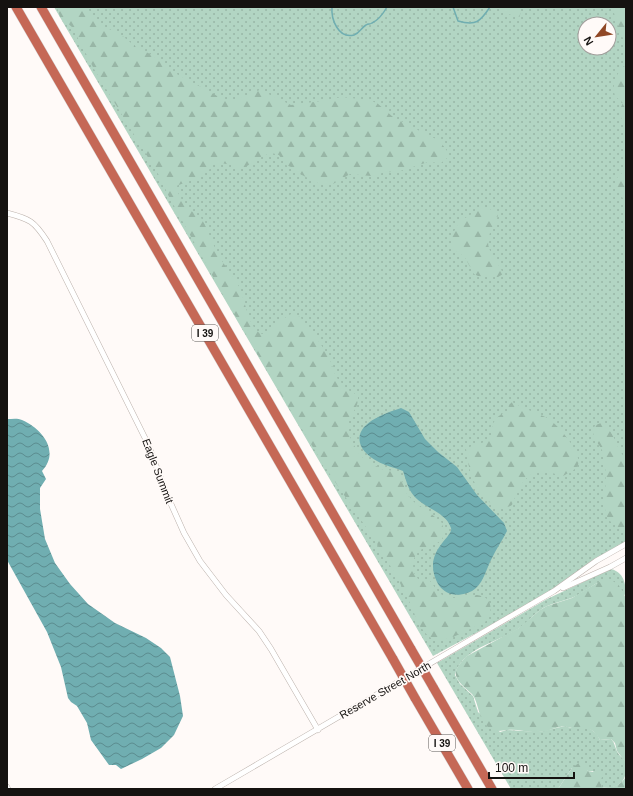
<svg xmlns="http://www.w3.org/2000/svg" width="633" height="796" font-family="Helvetica,sans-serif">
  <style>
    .grass { fill: url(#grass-dots); fill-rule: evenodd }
    .forest { fill: url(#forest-firs) }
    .water { fill: url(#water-waves) }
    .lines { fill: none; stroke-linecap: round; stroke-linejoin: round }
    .stream { stroke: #70aeb1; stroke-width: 1.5 }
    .minor-casing { stroke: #bcb2ac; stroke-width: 6 }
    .motorway-casing { stroke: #d5d4d4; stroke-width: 10 }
    .minor { stroke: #fff; stroke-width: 5 }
    .motorway { stroke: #c56856; stroke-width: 9 }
    .motorway-bridge-casing { stroke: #d5d4d4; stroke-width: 10; stroke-linecap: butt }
    .motorway-bridge { stroke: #c56856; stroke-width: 9 }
    .labels { text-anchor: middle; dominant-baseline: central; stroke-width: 3.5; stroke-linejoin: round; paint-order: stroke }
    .shield { fill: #fffaf8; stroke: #5b5856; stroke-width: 1 }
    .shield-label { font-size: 10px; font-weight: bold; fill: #151210 }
    .street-label { font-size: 11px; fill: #151210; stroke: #fffaf8 }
  </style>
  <defs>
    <pattern id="grass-dots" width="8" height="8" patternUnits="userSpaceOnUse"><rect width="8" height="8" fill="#b2d5c3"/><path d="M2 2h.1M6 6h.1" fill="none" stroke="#98b6a6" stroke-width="1.8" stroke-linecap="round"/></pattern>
    <pattern id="forest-firs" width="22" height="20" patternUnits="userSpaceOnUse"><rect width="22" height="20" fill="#b2d5c3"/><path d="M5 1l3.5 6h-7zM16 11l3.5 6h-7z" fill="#98b6a6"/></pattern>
    <pattern id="water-waves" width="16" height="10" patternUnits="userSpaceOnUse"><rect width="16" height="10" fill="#70aeb1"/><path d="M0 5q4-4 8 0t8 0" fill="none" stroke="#5b8c8f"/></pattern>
  </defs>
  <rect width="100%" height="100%" fill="#fffaf8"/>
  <g class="grass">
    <path d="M54 7H626V544L554 591 433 656ZM585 24H609V48H585Z"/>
    <path d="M611 569C626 573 626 587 626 600L625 595 597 583C590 587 584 592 576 596 564 602 550 602 539 611 532 616 526 624 518 629 498 642 461 649 455 675L460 684 473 696 478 712 500 732 507 730 539 732 565 726 571 728H589L597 734 600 740 611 739C615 743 615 748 618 753 620 756 625 760 626 763 627 765 626 768 626 770 626 783 614 790 602 787L593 771H588L585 768H572L558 789H511L437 663 547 599Z"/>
  </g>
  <g class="forest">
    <path d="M57 7H87L98 24 120 34 136 47 152 55 173 72 221 98 231 101 260 90 291 105 329 100 341 97 368 100 377 103 393 117 413 127 426 135 439 140 447 151V158L441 163 428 162 400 171 382 173 371 176 350 174 333 184H320L300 174 291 167 286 165 279 155 272 153 262 156 244 168H238L232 165 221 163 213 165 208 171 195 179 176 186 175 187 185 206 201 218 205 225 218 255 240 288 249 318 253 326 258 332 262 334C272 331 280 320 291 314L300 317 312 331 329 357 336 377 348 390 354 393 358 397V401L356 408 348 419 347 426 349 435 357 451 364 459 381 469 394 471 400 475 407 494 414 502 429 512 442 523C443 528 445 534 442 539 434 549 418 543 413 562 412 569 414 575 419 580H429C435 586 437 594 447 597 457 601 472 591 484 597 494 602 491 616 485 622L451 638 436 641 428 636 418 624 412 607 397 577 374 539 325 467 286 403 223 295 167 193 163 182 94 69 72 27 60 17Z"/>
    <path d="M498 7H519L521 12 519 18 506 13Z"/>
    <path d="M618 7H626V38L621 37 614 13Z"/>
    <path d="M626 64V124L623 123 619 111 623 103 615 96C611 84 617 72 626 64Z"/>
    <path d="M626 169V200C617 195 618 188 615 180Z"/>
    <path d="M481 208C488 208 493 209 498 215 496 223 491 228 489 236 484 250 499 262 503 274L498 277 478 276 474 274 464 256 458 253 453 247 450 239 459 222Z"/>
    <path d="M512 402C524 409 538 413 549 419 558 425 583 454 578 465 575 471 568 473 563 476 557 475 551 472 545 471 525 470 518 490 512 505 510 506 506 508 503 509 498 509 495 507 492 504 474 491 468 469 466 448L491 440C491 425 493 417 508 411L509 405Z"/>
    <path d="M601 423C616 431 615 448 626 459V530C605 523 604 514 605 494 606 484 606 466 604 456 602 445 592 441 593 428L596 425Z"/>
    <path d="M608 579C618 582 624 591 626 600V763L617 751 615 743 611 739 600 740C592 725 586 729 572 728 567 727 564 726 560 727 553 728 546 732 539 732 529 733 519 729 508 730 503 730 499 732 493 730 479 724 480 709 474 697 472 693 468 691 465 688 451 675 454 669 467 656L519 628 540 610 547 606 572 598 597 583Z"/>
    <path d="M580 762H583L588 771 600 773 602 777 600 782 602 787C611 789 622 785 626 776V789H558L572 768Z"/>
  </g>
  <g class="water">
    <path d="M401 408 409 412 425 439 438 452 457 467 477 495 504 523 507 531C502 541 496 549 492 558 487 567 484 581 476 588 470 594 458 596 451 594 445 592 440 588 437 582 422 551 454 537 451 528 446 512 424 508 414 496 408 489 406 480 403 471 394 467 385 466 377 461 370 457 362 451 360 443 355 423 386 413 401 408Z"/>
    <path d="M7 419C12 419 18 418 22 420 43 429 60 452 42 471L46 479 40 488V509L45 539 55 563 70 584 88 604 115 623 146 638 161 648 170 657 180 696 183 716 174 735 161 748 142 759 121 769 116 765H109L91 740 87 723 77 706 71 702 68 698 61 667 47 632 7 560Z"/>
  </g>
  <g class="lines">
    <g class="stream">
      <path d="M332 7C331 19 338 39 354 35 360 33 361 28 366 25 369 23 369 25 372 23 379 20 383 14 387 7"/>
      <path d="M453 7 458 21C476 26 480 22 490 7"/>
    </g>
    <g class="minor-casing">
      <g id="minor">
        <path d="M7 213C30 219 34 221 47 241L148 444 167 495 184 533 200 561 226 595 259 631 271 649 318 730"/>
        <path d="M563 588 610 567 626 558"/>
        <path d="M7 787 8 789"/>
        <path d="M215 789 554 591 596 561 626 544"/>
      </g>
    </g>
    <g class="motorway-casing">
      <g id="motorway">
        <path d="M16 7 393 659"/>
        <path d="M41 7 411 649"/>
        <path d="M433 687 492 789"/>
        <path d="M415 698 468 789"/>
      </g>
    </g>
    <use href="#minor" class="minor"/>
    <use href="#motorway" class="motorway"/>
    <g class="motorway-bridge-casing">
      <g id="motorway-bridge">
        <path d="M411 649 433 687"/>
        <path d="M393 659 415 698"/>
      </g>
    </g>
    <use href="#motorway-bridge" class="motorway-bridge"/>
  </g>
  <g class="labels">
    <g class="shield">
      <rect x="192" y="325" width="26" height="16" rx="3"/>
      <rect x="429" y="735" width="26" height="16" rx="3"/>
    </g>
    <g class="shield-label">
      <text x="205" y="333">I 39</text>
      <text x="442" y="743">I 39</text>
    </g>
    <g class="street-label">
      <text transform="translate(158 471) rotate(69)">Eagle Summit</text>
      <text transform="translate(385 690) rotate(-30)">Reserve Street North</text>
    </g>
  </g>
  <rect width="633" height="796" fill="none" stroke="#151210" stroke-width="16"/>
  <g transform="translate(597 36) rotate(240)"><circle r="19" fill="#fffaf8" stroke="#a19d9b"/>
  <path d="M0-3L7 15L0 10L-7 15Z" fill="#904826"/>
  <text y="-6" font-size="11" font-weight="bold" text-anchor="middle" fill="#151210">N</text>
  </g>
  <path d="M489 772v6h85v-6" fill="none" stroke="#151210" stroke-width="2"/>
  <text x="495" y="772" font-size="12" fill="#151210" stroke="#fffaf8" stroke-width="3" paint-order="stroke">100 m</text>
</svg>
